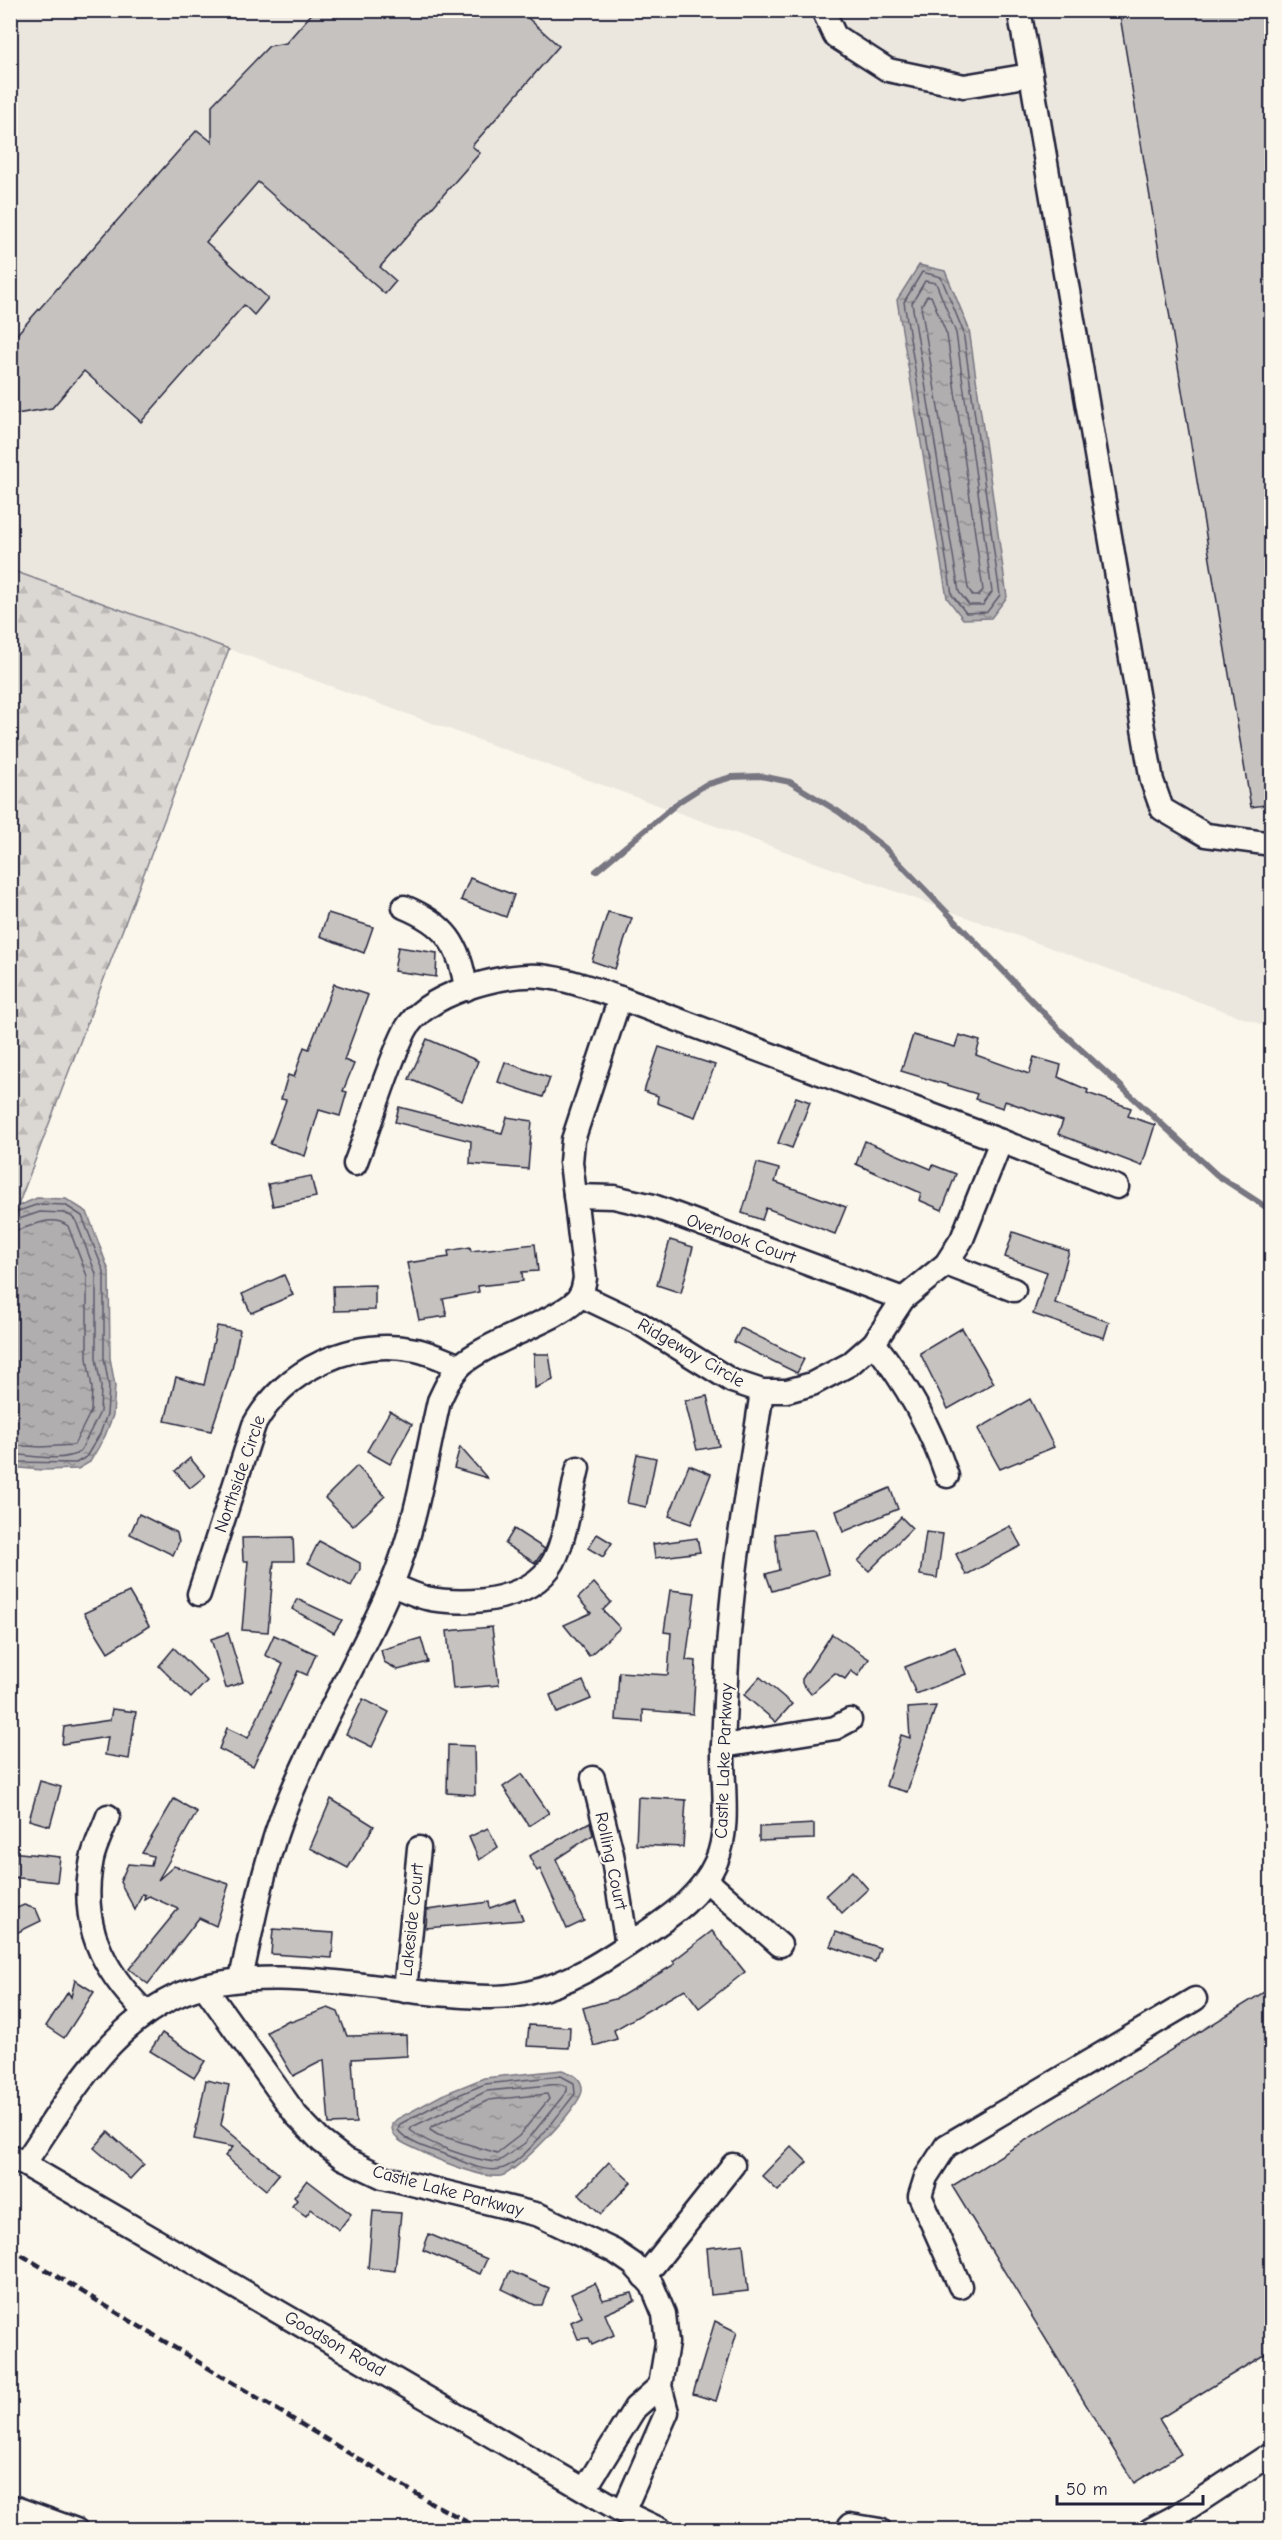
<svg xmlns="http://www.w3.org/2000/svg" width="1282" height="2540" font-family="'Comic Neue',sans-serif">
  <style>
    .built { fill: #ebe7df }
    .forest { fill: url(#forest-firs); stroke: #7e7d87; stroke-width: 1.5 }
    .water { fill: url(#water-ripples); stroke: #787681; stroke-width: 1.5 }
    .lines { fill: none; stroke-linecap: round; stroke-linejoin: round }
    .shore { stroke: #5b5a6a; stroke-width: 1.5 }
    .stream { stroke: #787681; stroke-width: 6 }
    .building { fill: #c6c2c0; stroke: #22223b; stroke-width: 1.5 }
    .minor-casing { stroke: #22223b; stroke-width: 27 }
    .minor { stroke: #fbf7ec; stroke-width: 22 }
    .rail { stroke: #22223b; stroke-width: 4.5; stroke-dasharray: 9 4.5; stroke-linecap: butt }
    .labels { text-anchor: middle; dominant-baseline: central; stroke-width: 4.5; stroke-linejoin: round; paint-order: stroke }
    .street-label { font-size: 18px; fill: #22223b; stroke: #fbf7ec }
  </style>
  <defs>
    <pattern id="forest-firs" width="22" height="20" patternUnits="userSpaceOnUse" patternTransform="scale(1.5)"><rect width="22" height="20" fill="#dbd8d3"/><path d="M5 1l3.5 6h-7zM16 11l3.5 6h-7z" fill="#bcb9b6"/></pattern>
    <pattern id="water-ripples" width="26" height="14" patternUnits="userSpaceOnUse" patternTransform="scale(1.5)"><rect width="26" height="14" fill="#b1aeb0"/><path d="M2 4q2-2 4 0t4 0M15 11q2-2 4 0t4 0" fill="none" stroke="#908d90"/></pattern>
  </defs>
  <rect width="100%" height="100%" fill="#fbf7ec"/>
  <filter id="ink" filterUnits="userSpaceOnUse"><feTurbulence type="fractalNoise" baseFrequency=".0167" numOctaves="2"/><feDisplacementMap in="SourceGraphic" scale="12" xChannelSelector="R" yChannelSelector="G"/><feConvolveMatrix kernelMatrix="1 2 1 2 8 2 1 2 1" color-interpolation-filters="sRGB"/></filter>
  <g filter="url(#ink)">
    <path class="built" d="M10 11H1271V1028L11 570Z"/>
    <path class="forest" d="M11 570 229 649 11 1224Z"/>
    <g class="water">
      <path d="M919 265 945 271 969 329 1007 597 991 618 963 619 947 598 897 300Z"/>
      <path d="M37 1198 66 1199 87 1212 109 1271 110 1358 115 1386 113 1415 105 1436 90 1462 78 1469 41 1470 11 1467V1209Z"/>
      <path d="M562 2070C573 2074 583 2078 582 2091 581 2106 516 2173 501 2176 482 2179 435 2159 418 2150 405 2144 391 2140 392 2124L397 2119 442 2095 484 2078Z"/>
    </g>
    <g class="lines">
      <g class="shore">
        <path d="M922 272 941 277 963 331 1000 595 987 612 966 613 952 595 904 302Z"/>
        <path d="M925 281 936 283 956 333 992 592 983 605H969L959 592 912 303Z"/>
        <path d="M927 296H931L947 335 983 590 978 596H973L968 588 921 306Z"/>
        <path d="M10 1214 39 1204 65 1205 82 1216 104 1272V1358L109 1387 107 1414 100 1434 86 1457 76 1463 10 1462"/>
        <path d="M10 1222 40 1212 63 1213 71 1216 76 1221 96 1274V1358L101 1387 100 1412 80 1452C62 1463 31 1455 10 1454"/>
        <path d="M10 1231C30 1230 49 1212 68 1226L87 1276V1358L92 1388 91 1411 74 1445 41 1447 10 1445"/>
        <path d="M561 2076 574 2083 575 2094C560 2112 523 2165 500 2169 484 2173 462 2161 447 2155 432 2150 407 2143 398 2130L400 2124 444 2101 485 2084Z"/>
        <path d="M560 2084 567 2087V2091L525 2143 498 2162C475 2161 429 2145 410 2130L412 2127 487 2091Z"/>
        <path d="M547 2094 549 2099 519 2136 497 2153 438 2135 430 2130 431 2127 489 2100Z"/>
      </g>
      <path class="stream" d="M596 871 680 801 705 785 732 777 761 776 790 782 839 812 885 848 1062 1032 1217 1175 1272 1211"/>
    </g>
    <g class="building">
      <path d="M315 10H519L559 46 472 146 480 153 380 267 396 281 385 294 258 182 206 242 268 298 254 315 244 305 141 422 84 371 52 408 10 415V342L197 130 212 142V105L269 46 286 43Z"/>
      <path d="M1119 10H1272V804L1251 807Z"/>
      <path d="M470 878 514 895 506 917 461 900Z"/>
      <path d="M608 912 632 918 615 969 592 961Z"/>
      <path d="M328 913 373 927 364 953 320 936Z"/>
      <path d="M398 947 437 953 436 977 394 971Z"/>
      <path d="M334 984 368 995 344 1060 354 1064 343 1091 347 1092 340 1116 319 1110 305 1156 270 1144 286 1100 281 1099 288 1075 294 1077 304 1047 309 1049Z"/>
      <path d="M913 1035 955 1047 959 1035 980 1041 976 1055 1029 1074 1034 1057 1061 1065 1058 1077 1088 1090 1087 1093 1131 1108 1128 1116 1155 1125 1142 1166 1058 1134 1063 1121 1005 1101 1003 1108 975 1099 977 1094 901 1071Z"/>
      <path d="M427 1039 478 1061 462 1101 409 1079Z"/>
      <path d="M659 1047 715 1065 695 1117 657 1103 658 1096 644 1091Z"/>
      <path d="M505 1062 550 1078 543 1097 498 1082Z"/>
      <path d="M796 1097 810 1102 792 1148 778 1143Z"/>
      <path d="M399 1107 502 1133 507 1117 532 1121 528 1169 470 1164 471 1141 395 1122Z"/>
      <path d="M865 1141 931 1169 933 1165 956 1174 942 1210 919 1200 921 1193 856 1164Z"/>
      <path d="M757 1163 779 1169 775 1182 846 1207 835 1234 766 1208 762 1220 742 1213Z"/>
      <path d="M311 1176 316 1197 273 1206 268 1184Z"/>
      <path d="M1013 1232 1069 1251 1055 1303 1109 1322 1104 1338 1033 1314 1047 1272 1005 1257Z"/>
      <path d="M670 1240 693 1247 681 1293 657 1285Z"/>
      <path d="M535 1244 538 1271 522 1272 523 1281 478 1286 479 1292 443 1299 447 1316 419 1320 407 1263 449 1257 448 1251 470 1247 471 1251Z"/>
      <path d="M284 1275 293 1295 251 1313 242 1294Z"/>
      <path d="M375 1285V1310L334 1311 333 1286Z"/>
      <path d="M217 1326 240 1330 232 1369 211 1431 165 1421 176 1377 204 1385Z"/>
      <path d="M741 1328 804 1359 797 1373 734 1342Z"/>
      <path d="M962 1328 994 1383 948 1409 920 1353Z"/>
      <path d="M534 1354H549L553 1380 535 1388Z"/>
      <path d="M707 1396 719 1446 697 1450 685 1401Z"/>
      <path d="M1030 1399 1054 1447 1000 1469 978 1429Z"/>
      <path d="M390 1411 412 1424 390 1464 367 1451Z"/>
      <path d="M460 1447 487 1478 454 1468Z"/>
      <path d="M637 1454 656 1458 646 1507 627 1503Z"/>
      <path d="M190 1458 205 1476 190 1488 175 1471Z"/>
      <path d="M689 1465 711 1474 691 1524 669 1516Z"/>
      <path d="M357 1466 385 1496 353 1526 325 1498Z"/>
      <path d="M890 1488 898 1509 843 1532 836 1511Z"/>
      <path d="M139 1514 177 1533 179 1542 173 1555 130 1534Z"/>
      <path d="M901 1517 912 1528 869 1571 858 1561Z"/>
      <path d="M1010 1526 1021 1546 966 1575 956 1554Z"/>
      <path d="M514 1529 545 1549 535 1563 505 1544Z"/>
      <path d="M810 1530H815L829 1574 772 1591 766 1574 779 1570 775 1534Z"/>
      <path d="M926 1532 943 1534 937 1578 920 1575Z"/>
      <path d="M597 1534 612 1543 603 1557 588 1548Z"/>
      <path d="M293 1537 294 1561H274L268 1632 242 1630 248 1561H243L242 1538Z"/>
      <path d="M697 1538 700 1552 655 1558 653 1544Z"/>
      <path d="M319 1541 360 1563V1569L351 1586 308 1563Z"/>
      <path d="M594 1583 611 1602 603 1610 620 1628 589 1656 564 1625 591 1613 578 1598Z"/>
      <path d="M670 1590 695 1593 686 1660 696 1661 693 1714 643 1710V1722L616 1720 619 1672 668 1675 671 1633 664 1632Z"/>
      <path d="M129 1592 149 1626 108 1652 84 1613Z"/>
      <path d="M297 1599 342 1620 334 1633 292 1609Z"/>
      <path d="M492 1627 499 1685 453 1689 447 1631Z"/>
      <path d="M228 1633 243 1682 226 1688 211 1639Z"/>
      <path d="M832 1634 869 1659 858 1676 851 1671 845 1679 835 1673 811 1694 802 1683V1679Z"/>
      <path d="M274 1635 316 1654 307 1675 298 1671 253 1766 219 1749 227 1728 248 1738 283 1664 265 1655Z"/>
      <path d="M421 1638 428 1662 398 1670 384 1662 381 1650Z"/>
      <path d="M955 1647 966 1674 916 1694 905 1667Z"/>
      <path d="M174 1648 207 1681 191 1698 159 1666Z"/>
      <path d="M760 1677 792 1704 776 1722 744 1695Z"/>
      <path d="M583 1681 591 1699 557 1713 550 1695Z"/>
      <path d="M363 1699 389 1712 372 1747 346 1734Z"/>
      <path d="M936 1706 907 1792 886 1786 901 1735 910 1738 908 1708Z"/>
      <path d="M112 1709 136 1712 129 1759 105 1755 108 1737 62 1744 64 1727 110 1720Z"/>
      <path d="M448 1745 474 1746 475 1795 447 1793Z"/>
      <path d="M522 1774 549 1813 529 1826 503 1787Z"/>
      <path d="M40 1781 61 1787 50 1826 29 1820Z"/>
      <path d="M638 1797 686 1800 683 1847 636 1845Z"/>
      <path d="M174 1799 197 1812 158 1880 174 1866 229 1884 216 1926 199 1918 148 1984 129 1969 178 1909 149 1896 144 1899 145 1895 142 1894 135 1910 120 1882 128 1864 151 1866 153 1856 142 1853Z"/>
      <path d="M331 1799 374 1826 348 1868 310 1848Z"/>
      <path d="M590 1822 593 1835 556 1859 584 1921 567 1929 540 1869 537 1871 529 1856Z"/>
      <path d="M814 1824V1839L759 1841V1827Z"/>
      <path d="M488 1828 498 1847 479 1860 469 1837Z"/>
      <path d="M10 1852 60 1857 57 1882 10 1877Z"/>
      <path d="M852 1871 868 1889 842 1913 826 1895Z"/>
      <path d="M515 1899 523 1920 426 1928 427 1910 489 1902 490 1908Z"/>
      <path d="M24 1905 36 1909 41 1921 10 1936V1911Z"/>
      <path d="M273 1929 334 1933 332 1958 271 1954Z"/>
      <path d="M712 1931 745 1972 699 2008 685 1989 614 2030 617 2039 594 2046 583 2008 618 1998 675 1964 673 1961Z"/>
      <path d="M836 1932 880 1948 875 1962 830 1946Z"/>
      <path d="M75 1980 94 1992 64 2038 46 2026 68 1992 71 1997Z"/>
      <path d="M1272 1987V2350L1159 2419 1181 2454 1134 2483 952 2186Z"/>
      <path d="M328 2008 338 2012 347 2036 406 2035 407 2056 352 2059 356 2123 329 2124 324 2060 293 2076 267 2032 289 2020 291 2022Z"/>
      <path d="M529 2025 570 2027 569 2048 527 2046Z"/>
      <path d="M162 2033 205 2061 194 2078 150 2051Z"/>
      <path d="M206 2080 229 2085 221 2125 279 2174 266 2190 225 2156 233 2147 194 2139Z"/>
      <path d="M108 2132 144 2164 130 2179 94 2148Z"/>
      <path d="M791 2146 807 2162 778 2191 762 2176Z"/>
      <path d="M609 2162 631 2182 601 2214 579 2194Z"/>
      <path d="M307 2180 351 2214 339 2230 311 2209 306 2216 292 2206 297 2200 294 2197Z"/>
      <path d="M373 2211 401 2213 395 2271 368 2268Z"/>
      <path d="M429 2234 487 2259 480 2274 423 2250Z"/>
      <path d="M743 2244 748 2291 711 2295 707 2248Z"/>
      <path d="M510 2271 549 2288 542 2305H535L502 2289Z"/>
      <path d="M595 2283 603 2300 632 2293 635 2301 605 2314 614 2335 592 2345 589 2338 578 2339 571 2322 582 2317 571 2294Z"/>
      <path d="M715 2321 737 2332 716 2401 693 2394Z"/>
    </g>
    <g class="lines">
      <g class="minor-casing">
        <g id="minor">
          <path d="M823 10 835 36 888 70 964 86 1031 75 1152 781 1162 809 1206 835 1272 844"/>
          <path d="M1019 10 1031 75"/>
          <path d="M404 907C445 924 460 944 466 989"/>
          <path d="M355 1164C371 1123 386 1069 405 1031 423 994 503 973 540 976 568 979 594 989 620 998L1001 1141 1117 1187"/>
          <path d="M575 1196 614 1197 653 1206 903 1299"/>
          <path d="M946 1264 1014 1290"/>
          <path d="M580 1295 637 1322 732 1381 762 1391H787L812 1384 850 1364 874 1343 903 1299 946 1264 962 1239 1001 1141"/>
          <path d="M874 1343C907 1384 930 1426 947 1476"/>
          <path d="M391 1585C403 1589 414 1595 426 1598 468 1607 539 1601 557 1554 568 1528 571 1496 578 1468"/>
          <path d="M199 1594 254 1425C284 1370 352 1337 416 1350 431 1353 446 1361 460 1366"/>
          <path d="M723 1746 835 1728 850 1720"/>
          <path d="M593 1778 612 1854 627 1945"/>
          <path d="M108 1816C103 1830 95 1845 92 1859 79 1923 101 1969 146 2013"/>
          <path d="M707 1881 780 1945"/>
          <path d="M241 1979C254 1918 265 1856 289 1799 319 1726 360 1658 391 1586 416 1527 425 1462 439 1401 445 1388 451 1375 461 1365 488 1340 565 1319 580 1296 583 1291 584 1283 585 1278L571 1162 573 1140 620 998"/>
          <path d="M204 1986 296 2115 321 2141 343 2158 383 2177 539 2215 614 2251 633 2264 652 2285 664 2314 667 2343 660 2386 667 2412 623 2512"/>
          <path d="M405 1991 419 1848"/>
          <path d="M12 2157 623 2512 661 2530"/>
          <path d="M24 2164C67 2102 104 2031 174 1997 247 1962 358 1986 437 1994 467 1996 499 2000 528 1993 569 1984 604 1961 638 1938 669 1917 700 1898 716 1862 731 1828 722 1783 723 1746 725 1705 726 1664 730 1623 736 1546 751 1468 762 1391"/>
          <path d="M644 2277 733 2165"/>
          <path d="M960 2286 920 2196 926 2177 946 2146 1195 1999"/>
          <path d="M585 2489 635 2408 660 2386"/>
          <path d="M10 2506 76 2530"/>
          <path d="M849 2530 850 2525 880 2530"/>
          <path d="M1150 2530 1173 2518 1272 2453"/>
        </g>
      </g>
      <use href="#minor" class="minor"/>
      <path class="rail" d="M10 2248 428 2501 482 2530"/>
    </g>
  </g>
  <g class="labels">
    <g class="street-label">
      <text transform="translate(741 1239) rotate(20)">Overlook Court</text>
      <text transform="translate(691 1353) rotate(30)">Ridgeway Circle</text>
      <text transform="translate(240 1474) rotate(-71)">Northside Circle</text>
      <text transform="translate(724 1761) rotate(-88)">Castle Lake Parkway</text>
      <text transform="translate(611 1861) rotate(78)">Rolling Court</text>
      <text transform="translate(412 1920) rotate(-84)">Lakeside Court</text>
      <text transform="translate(448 2191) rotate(15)">Castle Lake Parkway</text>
      <text transform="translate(335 2344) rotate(30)">Goodson Road</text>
    </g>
  </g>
  <rect width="1282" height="2540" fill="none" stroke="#fbf7ec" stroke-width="36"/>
  <rect x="18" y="18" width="1246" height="2504" fill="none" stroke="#22223b" stroke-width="2" filter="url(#ink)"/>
  <path d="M1057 2495v9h146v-9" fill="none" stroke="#22223b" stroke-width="3"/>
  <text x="1066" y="2495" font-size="18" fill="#22223b" stroke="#fbf7ec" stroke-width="4.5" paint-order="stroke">50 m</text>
</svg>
